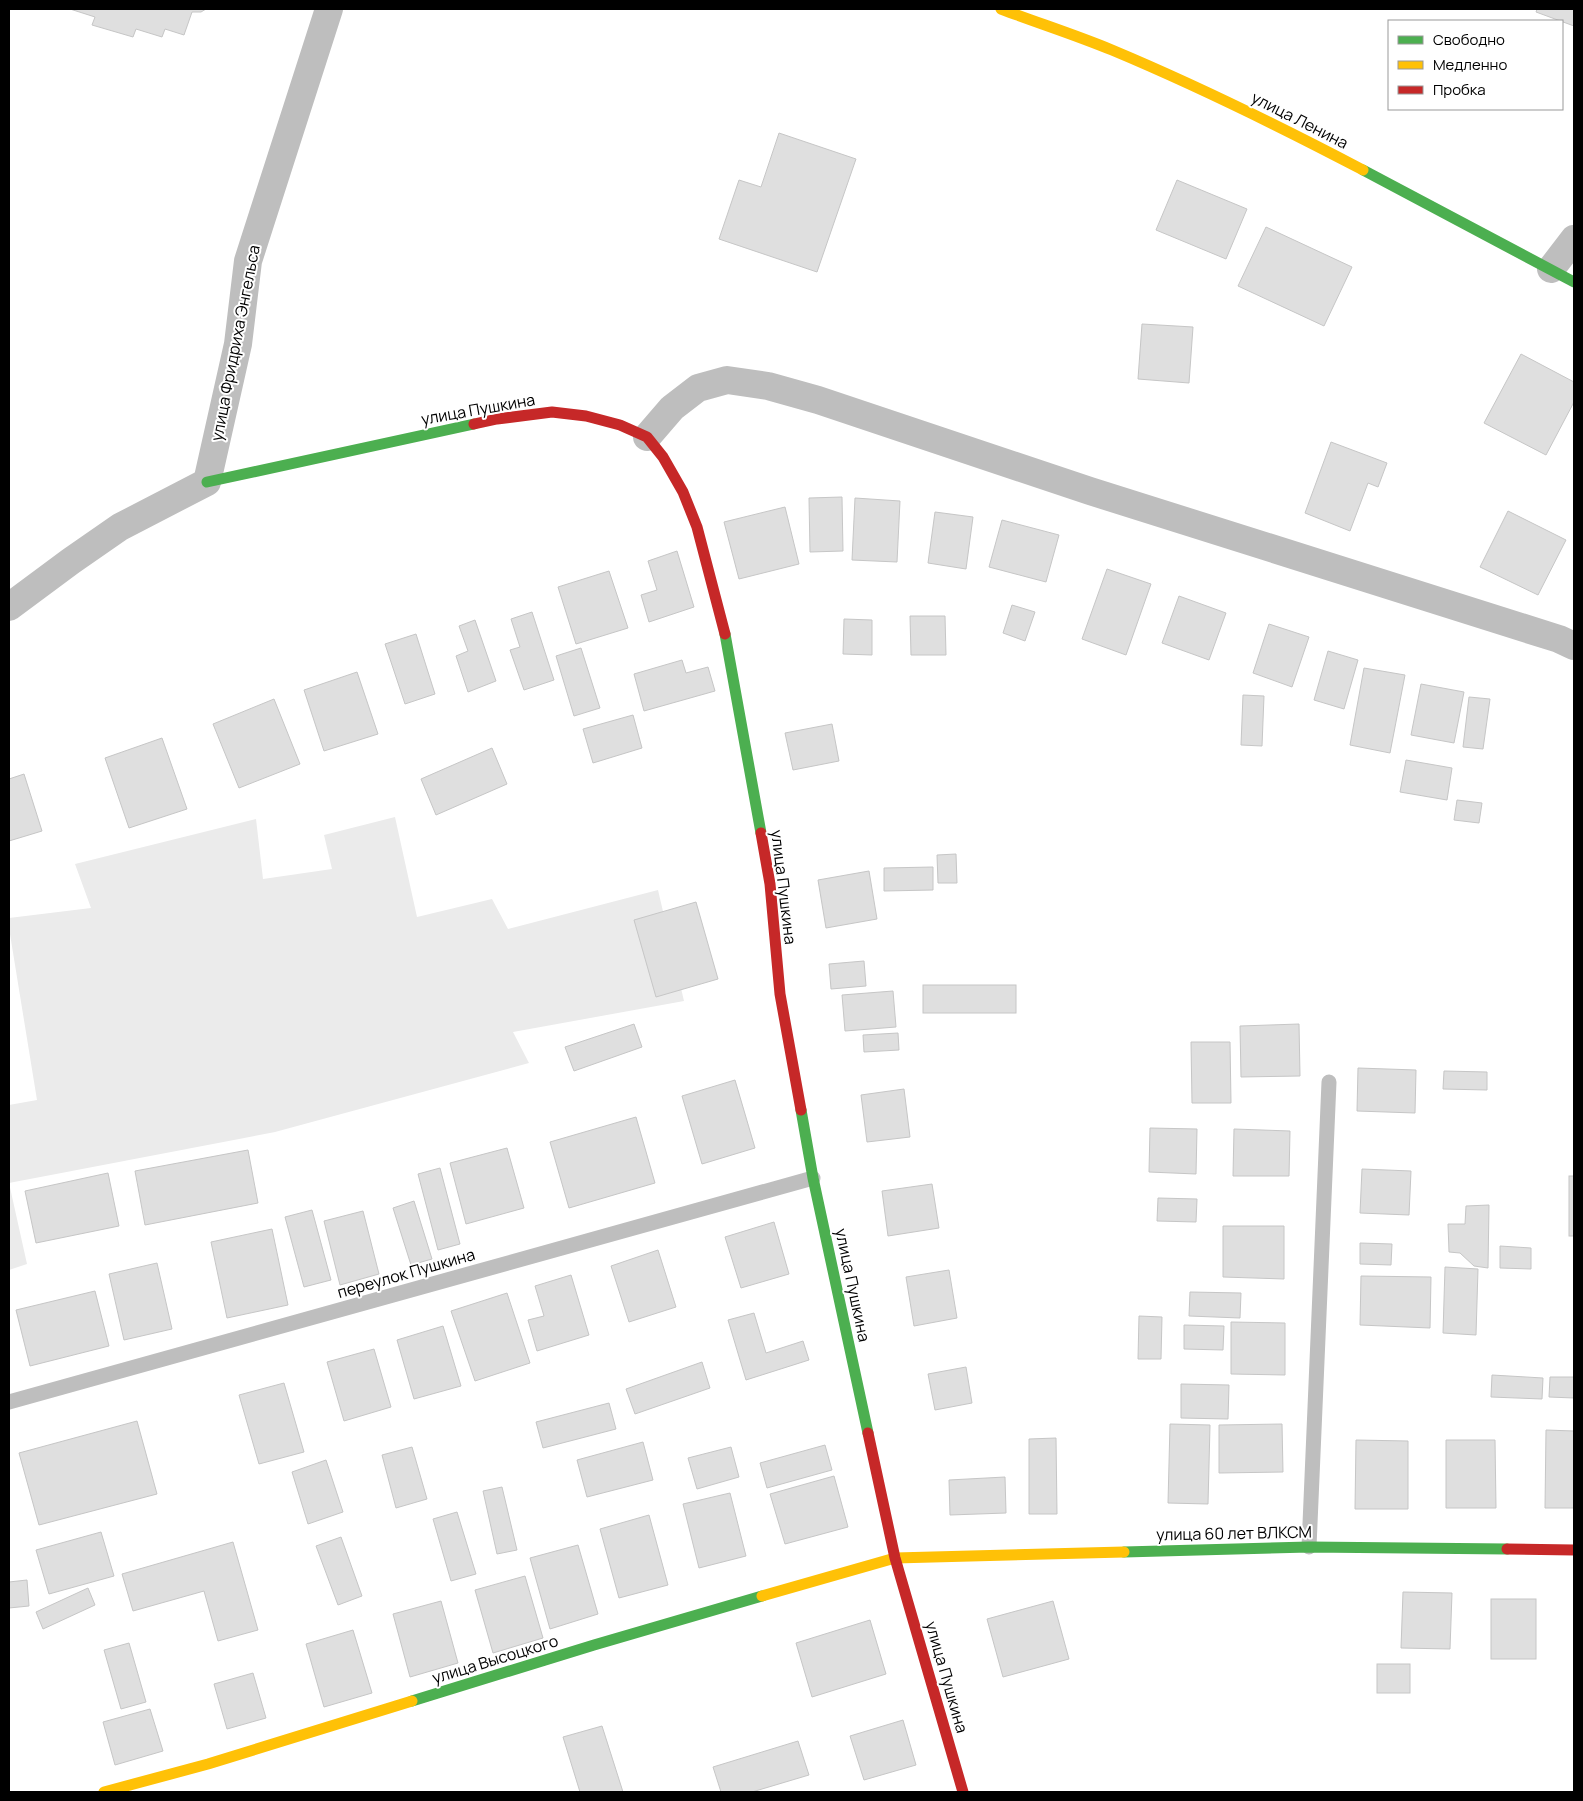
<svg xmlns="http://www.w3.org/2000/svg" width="1583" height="1801" font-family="Manrope,sans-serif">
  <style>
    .green { fill: #ebebeb }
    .building { fill: #dfdfdf; stroke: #c6c6c6 }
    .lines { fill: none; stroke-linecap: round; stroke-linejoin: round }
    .lane { stroke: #bebebe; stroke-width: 15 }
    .street { stroke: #bebebe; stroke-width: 28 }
    .fast { stroke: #4caf50; stroke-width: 11 }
    .slow { stroke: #ffc107; stroke-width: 11 }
    .jam { stroke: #c62828; stroke-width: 11 }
    .labels { text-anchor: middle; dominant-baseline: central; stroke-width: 4; stroke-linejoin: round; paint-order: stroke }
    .street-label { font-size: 16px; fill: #000; stroke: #fff }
  </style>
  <rect width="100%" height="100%" fill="#fff"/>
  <path class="green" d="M395 817 417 917 492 899 508 929 658 890 684 1001 513 1032 529 1063 275 1132 9 1183 27 1264 9 1270V1105L37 1100 9 928V918L91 908 75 864 256 819 263 879 332 869 324 835Z"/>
  <g class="building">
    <path d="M70 9H206L201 12H192L184 35 165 29 162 37 136 29 133 37 92 25 95 17Z"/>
    <path d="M1537 9H1574V26L1536 12Z"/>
    <path d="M779 133 856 159 817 272 719 239 739 180 761 187Z"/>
    <path d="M1177 180 1247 209 1226 259 1156 230Z"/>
    <path d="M1266 227 1352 267 1324 326 1238 286Z"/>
    <path d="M1142 324 1193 327 1189 383 1138 379Z"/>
    <path d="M1521 354 1574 382V402L1546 455 1484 423Z"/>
    <path d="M1331 442 1387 463 1378 487 1368 483 1350 531 1305 513Z"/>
    <path d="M842 497 843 551 810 552 809 498Z"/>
    <path d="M855 498 900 501 897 562 852 560Z"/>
    <path d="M785 507 799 564 739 579 724 522Z"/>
    <path d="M1508 511 1566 540 1538 595 1480 567Z"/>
    <path d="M935 512 973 517 966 569 928 563Z"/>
    <path d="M1002 520 1059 535 1046 582 989 567Z"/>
    <path d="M677 551 694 607 649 622 641 595 657 590 648 561Z"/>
    <path d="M1107 569 1151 584 1126 655 1082 639Z"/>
    <path d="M609 571 628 628 576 644 558 587Z"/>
    <path d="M1179 596 1226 613 1209 660 1162 643Z"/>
    <path d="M1012 605 1035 612 1025 641 1003 633Z"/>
    <path d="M532 612 554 680 524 690 510 650 520 647 511 619Z"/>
    <path d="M910 616H945L946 655H911Z"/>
    <path d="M844 619 872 620V655L843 654Z"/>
    <path d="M475 620 496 681 468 692 456 656 468 651 459 626Z"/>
    <path d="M1269 624 1309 637 1292 687 1253 673Z"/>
    <path d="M416 634 435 694 405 704 385 644Z"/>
    <path d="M581 648 600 708 574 716 556 656Z"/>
    <path d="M1328 651 1358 660 1344 709 1314 700Z"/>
    <path d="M682 660 686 673 708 667 715 691 644 711 634 674Z"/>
    <path d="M1364 668 1405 675 1390 753 1350 745Z"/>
    <path d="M357 672 378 734 324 751 304 690Z"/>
    <path d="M1421 684 1464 692 1454 743 1411 735Z"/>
    <path d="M1243 695 1264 696 1262 746 1241 745Z"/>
    <path d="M1469 697 1490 699 1483 749 1463 747Z"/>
    <path d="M274 699 300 764 239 788 213 724Z"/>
    <path d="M633 715 642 748 593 763 583 729Z"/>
    <path d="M832 724 839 761 793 770 785 733Z"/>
    <path d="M162 738 187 809 129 828 105 758Z"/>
    <path d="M492 748 507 784 436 815 421 779Z"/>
    <path d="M1406 760 1452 768 1447 800 1400 792Z"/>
    <path d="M24 774 42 831 9 841V779Z"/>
    <path d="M1457 800 1482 803 1479 823 1454 820Z"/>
    <path d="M956 854 957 883H938L937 855Z"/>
    <path d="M933 867V890L884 891V868Z"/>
    <path d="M869 871 877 919 826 928 818 880Z"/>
    <path d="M696 902 718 979 656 997 634 920Z"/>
    <path d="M864 961 866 986 831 989 829 964Z"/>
    <rect x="923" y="985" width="93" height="28"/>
    <path d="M893 991 896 1027 845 1031 842 995Z"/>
    <path d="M634 1024 642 1047 574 1071 565 1047Z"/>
    <path d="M1299 1024 1300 1076 1241 1077 1240 1026Z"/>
    <path d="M898 1033 899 1050 864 1052 863 1035Z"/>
    <path d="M1191 1042H1230L1231 1103H1192Z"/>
    <path d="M1358 1068 1416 1070 1415 1113 1357 1111Z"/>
    <path d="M1444 1071 1487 1072V1090L1443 1089Z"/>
    <path d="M735 1080 755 1148 702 1164 682 1096Z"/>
    <path d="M904 1089 910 1137 867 1142 861 1095Z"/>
    <path d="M636 1117 655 1183 569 1208 550 1142Z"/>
    <path d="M1150 1128 1197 1129 1196 1174 1149 1172Z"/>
    <path d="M1234 1129 1290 1131 1289 1176H1233Z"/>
    <path d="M507 1148 524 1208 466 1224 450 1163Z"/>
    <path d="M248 1150 258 1203 145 1225 135 1171Z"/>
    <path d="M440 1168 460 1244 438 1250 418 1174Z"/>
    <path d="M1362 1169 1411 1171 1409 1215 1360 1213Z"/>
    <path d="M108 1173 119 1226 36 1243 25 1191Z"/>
    <rect x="1569" y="1176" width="5" height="60"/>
    <path d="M932 1184 939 1228 888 1236 882 1191Z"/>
    <path d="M1158 1198 1197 1199 1196 1222 1157 1221Z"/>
    <path d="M414 1201 432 1259 411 1265 393 1208Z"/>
    <path d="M1489 1205 1488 1268 1474 1266 1460 1253 1449 1252 1448 1224H1465L1466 1206Z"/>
    <path d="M312 1210 331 1280 304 1287 285 1217Z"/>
    <path d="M363 1211 379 1274 340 1285 324 1221Z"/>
    <path d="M774 1222 789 1274 741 1288 725 1237Z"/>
    <path d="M1223 1226H1284V1279L1223 1277Z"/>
    <path d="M272 1229 288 1305 227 1318 211 1242Z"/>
    <path d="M1360 1243 1392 1244 1391 1265 1360 1264Z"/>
    <path d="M1500 1246 1531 1248V1269L1500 1268Z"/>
    <path d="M658 1250 676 1307 629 1322 611 1266Z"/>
    <path d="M157 1263 172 1329 124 1340 109 1274Z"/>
    <path d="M1445 1267 1478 1269 1476 1335 1443 1333Z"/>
    <path d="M949 1270 957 1318 914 1326 906 1277Z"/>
    <path d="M571 1275 589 1335 537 1351 528 1320 544 1316 535 1286Z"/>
    <path d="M1361 1276 1431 1277 1430 1328 1360 1325Z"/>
    <path d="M95 1291 109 1346 30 1366 16 1310Z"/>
    <path d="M1190 1292 1241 1293 1240 1318 1189 1316Z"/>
    <path d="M507 1293 530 1363 475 1381 451 1311Z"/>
    <path d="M754 1313 766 1353 803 1341 809 1360 746 1380 728 1320Z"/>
    <path d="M1139 1316 1162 1317 1161 1359H1138Z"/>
    <path d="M1231 1322 1285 1323V1375L1231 1374Z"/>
    <path d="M1184 1325 1224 1326 1223 1350 1184 1349Z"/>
    <path d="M443 1326 461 1386 414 1399 397 1340Z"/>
    <path d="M374 1349 391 1407 344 1421 327 1362Z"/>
    <path d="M702 1362 710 1388 635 1414 626 1389Z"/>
    <path d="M966 1367 972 1403 935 1410 928 1374Z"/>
    <path d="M1492 1375 1543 1378 1542 1399 1491 1397Z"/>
    <path d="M1550 1377H1574V1398L1549 1397Z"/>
    <path d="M284 1383 304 1452 259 1464 239 1395Z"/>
    <path d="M1181 1384 1229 1385 1228 1419 1181 1418Z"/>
    <path d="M609 1403 616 1429 543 1448 536 1422Z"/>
    <path d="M137 1421 157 1494 39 1525 19 1453Z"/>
    <path d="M1170 1424 1210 1425 1208 1504 1168 1503Z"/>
    <path d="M1282 1424 1283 1472 1219 1473V1425Z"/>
    <path d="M1546 1430 1574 1431V1508H1545Z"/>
    <path d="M1056 1438 1057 1514H1029V1439Z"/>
    <path d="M1356 1440 1408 1441V1509H1355Z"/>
    <path d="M1446 1440H1495L1496 1508H1446Z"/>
    <path d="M643 1442 653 1480 587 1497 577 1460Z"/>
    <path d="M825 1445 832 1470 767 1488 760 1463Z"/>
    <path d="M412 1447 427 1499 396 1508 382 1455Z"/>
    <path d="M731 1447 739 1477 697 1489 688 1458Z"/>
    <path d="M326 1460 343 1512 308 1524 292 1472Z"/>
    <path d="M834 1476 848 1527 785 1544 770 1494Z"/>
    <path d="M1005 1477 1006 1513 950 1515 949 1480Z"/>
    <path d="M502 1487 517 1550 497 1554 483 1491Z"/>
    <path d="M730 1493 746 1556 699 1568 683 1504Z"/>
    <path d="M457 1512 476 1574 451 1581 433 1519Z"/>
    <path d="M649 1515 668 1585 619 1598 600 1529Z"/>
    <path d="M101 1532 114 1576 49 1594 36 1550Z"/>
    <path d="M341 1537 362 1596 338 1605 316 1546Z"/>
    <path d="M233 1542 258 1630 218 1641 204 1591 133 1611 122 1574Z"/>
    <path d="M578 1545 598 1614 550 1629 530 1558Z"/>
    <path d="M525 1576 543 1638 493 1653 475 1590Z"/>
    <path d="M27 1580 29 1606 9 1608V1582Z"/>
    <path d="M88 1588 95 1605 43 1629 36 1612Z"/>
    <path d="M1403 1592 1452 1593 1450 1649 1401 1648Z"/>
    <rect x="1491" y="1599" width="45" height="60"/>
    <path d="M441 1601 458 1663 410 1677 393 1614Z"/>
    <path d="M1053 1601 1069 1659 1003 1677 987 1619Z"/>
    <path d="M870 1620 886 1674 812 1697 796 1643Z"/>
    <path d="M353 1630 372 1693 324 1707 306 1644Z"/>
    <path d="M129 1643 146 1702 121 1709 104 1650Z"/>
    <rect x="1377" y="1664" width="33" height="29"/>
    <path d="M253 1673 266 1718 227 1729 214 1684Z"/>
    <path d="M150 1709 163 1751 115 1765 103 1722Z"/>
    <path d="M903 1720 916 1765 864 1780 850 1736Z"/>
    <path d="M602 1726 623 1792H580L563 1737Z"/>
    <path d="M798 1741 809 1775 752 1792H721L713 1767Z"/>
  </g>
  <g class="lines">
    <g class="lane">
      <path d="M9 1402 813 1178"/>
      <path d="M1309 1547 1329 1082"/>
    </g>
    <g class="street">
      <path d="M1551 269 1574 239"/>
      <path d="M647 437 672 408 698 388 727 380 768 386 818 400 1090 491 1559 639 1574 646"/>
      <path d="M9 607 71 561 120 527 207 482 238 344 248 261 329 9"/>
    </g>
    <g class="fast">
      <path d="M1363 170 1574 282"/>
      <path d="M207 482 474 424"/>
      <path d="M725 634 761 833"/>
      <path d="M801 1110 813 1178 868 1433"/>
      <path d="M1124 1552 1309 1547 1507 1549"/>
      <path d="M412 1701 594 1645 762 1596"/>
    </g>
    <g class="slow">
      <path d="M1001 9C1038 23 1076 35 1112 50 1198 86 1281 127 1363 170"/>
      <path d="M762 1596 895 1558 1124 1552"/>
      <path d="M104 1792 208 1764 412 1701"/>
    </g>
    <g class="jam">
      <path d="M474 424 497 419 552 412 586 416 620 425 647 437 663 457 683 492 697 527 725 634"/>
      <path d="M761 833 770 884 780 994 801 1110"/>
      <path d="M868 1433 895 1558 963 1792"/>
      <path d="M1507 1549 1574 1550"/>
    </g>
  </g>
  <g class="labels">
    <g class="street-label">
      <text transform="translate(1300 120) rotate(27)">улица Ленина</text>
      <text transform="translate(235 343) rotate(-79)">улица Фридриха Энгельса</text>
      <text transform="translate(478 409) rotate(-10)">улица Пушкина</text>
      <text transform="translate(784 887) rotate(83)">улица Пушкина</text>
      <text transform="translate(406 1273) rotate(-16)">переулок Пушкина</text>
      <text transform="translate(853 1285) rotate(78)">улица Пушкина</text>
      <text transform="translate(1234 1533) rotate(-1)">улица 60 лет ВЛКСМ</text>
      <text transform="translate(495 1659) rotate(-17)">улица Высоцкого</text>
      <text transform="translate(947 1677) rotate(74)">улица Пушкина</text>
    </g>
  </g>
  <rect width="1583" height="1801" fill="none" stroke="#000000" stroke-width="20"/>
  <rect x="1388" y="20" width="175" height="90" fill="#ffffff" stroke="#999999"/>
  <rect x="1398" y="36" width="25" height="8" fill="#4caf50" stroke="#999999"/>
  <text x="1433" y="45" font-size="15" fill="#000000">Свободно</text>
  <rect x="1398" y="61" width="25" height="8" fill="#ffc107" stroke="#999999"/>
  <text x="1433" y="70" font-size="15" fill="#000000">Медленно</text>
  <rect x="1398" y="86" width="25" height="8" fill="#c62828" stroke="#999999"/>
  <text x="1433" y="95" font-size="15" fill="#000000">Пробка</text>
</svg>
